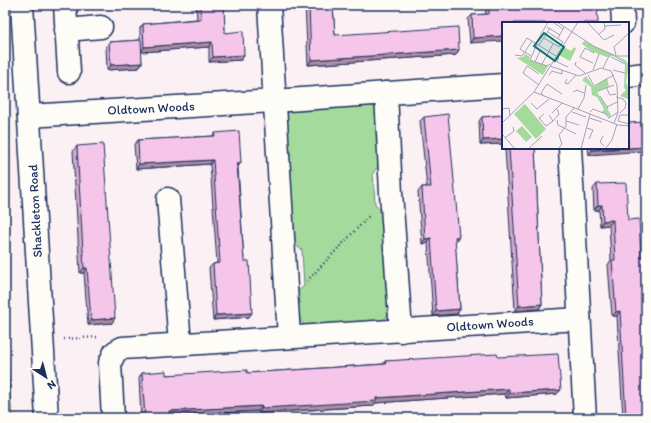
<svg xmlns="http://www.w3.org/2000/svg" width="651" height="423" font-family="Itim,sans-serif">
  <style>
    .green { fill: #a5da9d; stroke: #60847e }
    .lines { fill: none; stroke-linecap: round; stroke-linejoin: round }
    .minor-casing { stroke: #1b2f5e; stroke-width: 25 }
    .path { stroke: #1b2f5e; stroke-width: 2.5; stroke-dasharray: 1 3; stroke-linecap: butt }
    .minor { stroke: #fdfcf7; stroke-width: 22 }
    .wall { fill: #d3aac9; stroke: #1b2f5e }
    .shaded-wall { fill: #ac8ba4; stroke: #1b2f5e }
    .building { fill: #f5c6ea; stroke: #1b2f5e }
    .labels { text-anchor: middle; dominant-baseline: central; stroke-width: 3; stroke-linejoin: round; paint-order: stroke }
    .street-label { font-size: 13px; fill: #1b2f5e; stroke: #fdfcf7 }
    .inset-road { fill: none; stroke: #a1a3b8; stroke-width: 1 }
    .view { fill: #0f766e; fill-opacity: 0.15; stroke: #0f766e; stroke-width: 2 }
    .inset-edge { fill: none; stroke: #1b2f5e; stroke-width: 2 }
  </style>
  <rect width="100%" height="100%" fill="#fbf1f4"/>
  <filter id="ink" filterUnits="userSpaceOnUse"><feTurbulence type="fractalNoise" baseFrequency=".025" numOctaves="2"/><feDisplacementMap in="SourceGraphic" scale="8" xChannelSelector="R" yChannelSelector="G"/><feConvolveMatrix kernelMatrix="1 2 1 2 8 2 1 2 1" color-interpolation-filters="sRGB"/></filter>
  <g filter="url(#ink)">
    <g class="green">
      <path d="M368 103 376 109 380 164 373 173 375 204 382 211 389 313 383 321 306 326 298 319 297 292 304 286 302 250 294 244 286 115 292 108Z"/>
      <path d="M5 329 12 418H5Z"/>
    </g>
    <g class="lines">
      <g class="minor-casing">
        <g id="minor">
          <path d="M22 5 47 418"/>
          <path d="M65 5 69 72"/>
          <path d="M269 5 289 337"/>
          <path d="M622 5 623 23"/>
          <path d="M66 30 101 27"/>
          <path d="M628 76 646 74"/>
          <path d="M386 93 391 193 401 331"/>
          <path d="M29 116 273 101 503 85"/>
          <path d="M570 148 585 418"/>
          <path d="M168 199 180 343"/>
          <path d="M113 418 110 363 115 352 122 348 579 319"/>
        </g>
      </g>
      <g class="path">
        <path d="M307 281 370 215"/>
        <path d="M64 339 99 337"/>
      </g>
      <use href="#minor" class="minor"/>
    </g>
    <g class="wall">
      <path d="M196 5H224L225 33 244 55 241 60 209 62V47L141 52 142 63 139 68 107 70 106 47 109 42 140 40V28L143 24 197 19Z"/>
      <path d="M305 5H333L335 35 456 55 308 65Z"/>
      <path d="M485 5H584V8L470 43 468 19 472 15 486 14Z"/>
      <path d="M503 115V144L480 145 479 121 482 117Z"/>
      <path d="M424 117 459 236 455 241 460 309 457 314 433 316 428 243 422 244 418 192 422 187H427L420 121Z"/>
      <path d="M215 133 241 162 238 167 244 261 249 317 213 320 209 268 213 264 217 263 210 164 136 169 134 145 138 140 213 136Z"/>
      <path d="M77 146 112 323 88 325 84 273H80L73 151Z"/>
      <path d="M505 148H535L542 304 539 309 515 311Z"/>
      <path d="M588 148H628L589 155Z"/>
      <path d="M597 184 628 220 641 258 646 314H644L646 418H623L617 316H612L608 265 611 260 609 225 600 226 599 210H594L593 189Z"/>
      <path d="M498 357 557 394 506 398 505 394 375 403 373 406 310 410 259 413 258 411 169 416V418H141L139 378 142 373 166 375 247 373 383 364 385 361Z"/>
    </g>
    <g class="shaded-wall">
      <path d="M503 36V41L470 43 473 38Z"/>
      <path d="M212 42 209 47 141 52 144 47Z"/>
      <path d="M459 50 456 55 308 65 311 60Z"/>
      <path d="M244 55 241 60 209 62 213 57Z"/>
      <path d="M142 63 139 68 107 70 111 65Z"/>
      <path d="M503 139V144L480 145 483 140Z"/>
      <path d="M646 147V151L589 155 592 150Z"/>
      <path d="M213 160 210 164 136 169 139 164Z"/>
      <path d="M241 162 238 167 237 163Z"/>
      <path d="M598 205H602L599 210H594Z"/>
      <path d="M613 220 609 225 600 226 603 221Z"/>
      <path d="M459 236 456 241H452L455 237Z"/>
      <path d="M431 238 428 243 422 244 425 239Z"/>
      <path d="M84 268H87L84 273H80Z"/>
      <path d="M542 304 539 309 515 311 519 306Z"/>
      <path d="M460 309 457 314 433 316 436 311Z"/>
      <path d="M644 309H646V314H640Z"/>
      <path d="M620 311 617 316H612L616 312Z"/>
      <path d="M252 313 249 317 213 320 216 315Z"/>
      <path d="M115 318 112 323 88 325 91 320Z"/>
      <path d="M509 389 505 394 375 403 373 406 259 413 262 408 376 398Z"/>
      <path d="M561 390 557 394 506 398 509 393Z"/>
      <path d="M262 406 258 411 165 416 169 411Z"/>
    </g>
    <g class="building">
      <path d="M200 5H224L225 33 243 31 244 55 213 57 212 42 144 47 143 24 201 19Z"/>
      <path d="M309 5H333L335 35 458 27 459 50 311 60Z"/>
      <path d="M489 5H584V8L597 7 598 23H503V36L473 38 472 15 489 14Z"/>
      <path d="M141 40 142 63 111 65 109 42Z"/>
      <path d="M448 114 459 236 455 237 460 309 436 311 431 238 425 239 422 187H431L424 117Z"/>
      <path d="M503 115V139L483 140 482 117Z"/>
      <path d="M646 122V147L628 148V123Z"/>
      <path d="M239 131 241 162 237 163 244 261H249L252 313 216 315 213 264 220 263 213 160 139 164 138 140 215 136V133Z"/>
      <path d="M103 144 115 318 91 320 87 268H84L77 146Z"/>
      <path d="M509 148H535L542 304 519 306Z"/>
      <path d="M592 148H624L592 150Z"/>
      <path d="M626 183 628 220 639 219 641 258 646 257V309H644L646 358V418H626L620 311 616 312 612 260H615L613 220 603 221 602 205H598L597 184Z"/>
      <path d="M497 354 498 357 558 354 561 390 509 393V389L376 398V401L314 405 262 408V406L169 411V418H145L142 373 166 371V375L247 370V373L386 364 385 361Z"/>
    </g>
  </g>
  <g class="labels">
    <g class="street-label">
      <text transform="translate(151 108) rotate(-3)">Oldtown Woods</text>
      <text transform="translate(35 211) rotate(-93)">Shackleton Road</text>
      <text transform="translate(490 324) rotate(-4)">Oldtown Woods</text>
    </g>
  </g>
  <g transform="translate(502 22)">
    <rect width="127" height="127" fill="#fbf1f4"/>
    <path d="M82 19 123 38 127 43 124 60 127 67 126 77 118 74 124 68 122 66 123 41 111 34 105 35 91 30 80 22ZM62 25 69 29 72 25 74 27 68 39 57 33ZM23 32 28 35 27 38 46 44 41 53 15 36 21 35ZM84 54 92 65 105 56 107 64 95 70 109 93 108 95 100 90 102 87 95 75 90 73 89 65 80 58ZM23 82 44 107 34 117 12 92ZM20 104 30 115 24 120 14 109Z" fill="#a5da9d"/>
    <path class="inset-road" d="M51 0 61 7M55 0 93 25 114 34H127M85 0 102 18 112 13M103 4 119 3M45 5 58 13M97 12 103 7 102 0M42 16 57 25 61 20 46 10M56 16 62 5M34 21 46 0M35 22 28 38 45 44 48 42M37 23 48 6M13 33 20 34 30 19M114 33 112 25 127 11M29 34 18 27 25 16 54 34M57 35 55 40 66 45M109 35 123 42M33 40 38 29M74 40 73 43 83 51M91 41 78 35 83 26 92 31M40 42 51 22M48 44 77 54 99 46 109 49 115 63 116 91 112 101M101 46 107 34M91 48 97 32M111 48 123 51M47 53 50 49 60 52V48M86 53 92 64 112 53M65 57 63 61 66 62 74 53M37 63 21 51 25 44 37 52M104 65 108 73 114 72M96 69 112 63M32 70 76 0M71 70 75 68 82 71M41 73 39 71 45 62 60 72M98 74 105 85M114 75 121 77 124 81 123 86 118 91M29 81 35 87 47 77M0 87 7 86 8 94M76 87 82 76 84 63M106 87 105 85 115 80M70 90 84 95M88 90 91 87 104 92 107 96 116 90M50 91 60 81M42 92 37 96 44 104 51 99 47 93M127 93H118L116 99 127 102M87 96 100 100M55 98 56 103 74 112M51 99 57 92 55 87M64 99 77 103M0 101 32 70 116 103 127 104M85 106 91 108 87 117M0 112 13 127M101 114 98 120 102 124M3 116 12 109 11 105M26 127 40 114 35 119M56 127 60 122 57 113 64 104V95L72 86M79 127 88 92M103 127 110 118 115 102"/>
    <path class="view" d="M42 11 62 25 53 39 32 24Z"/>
    <rect width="127" height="127" class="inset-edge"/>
  </g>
  <rect width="651" height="423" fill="none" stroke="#fdfcf7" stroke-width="20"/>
  <rect x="10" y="10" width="631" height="403" fill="none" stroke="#1b2f5e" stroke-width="1.5" filter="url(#ink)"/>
  <g transform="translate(46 377) rotate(144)" stroke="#fdfcf7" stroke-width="3" paint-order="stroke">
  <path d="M0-3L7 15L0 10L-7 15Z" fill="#1b2f5e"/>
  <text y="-6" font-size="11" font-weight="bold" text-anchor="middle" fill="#1b2f5e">N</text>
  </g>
</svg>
